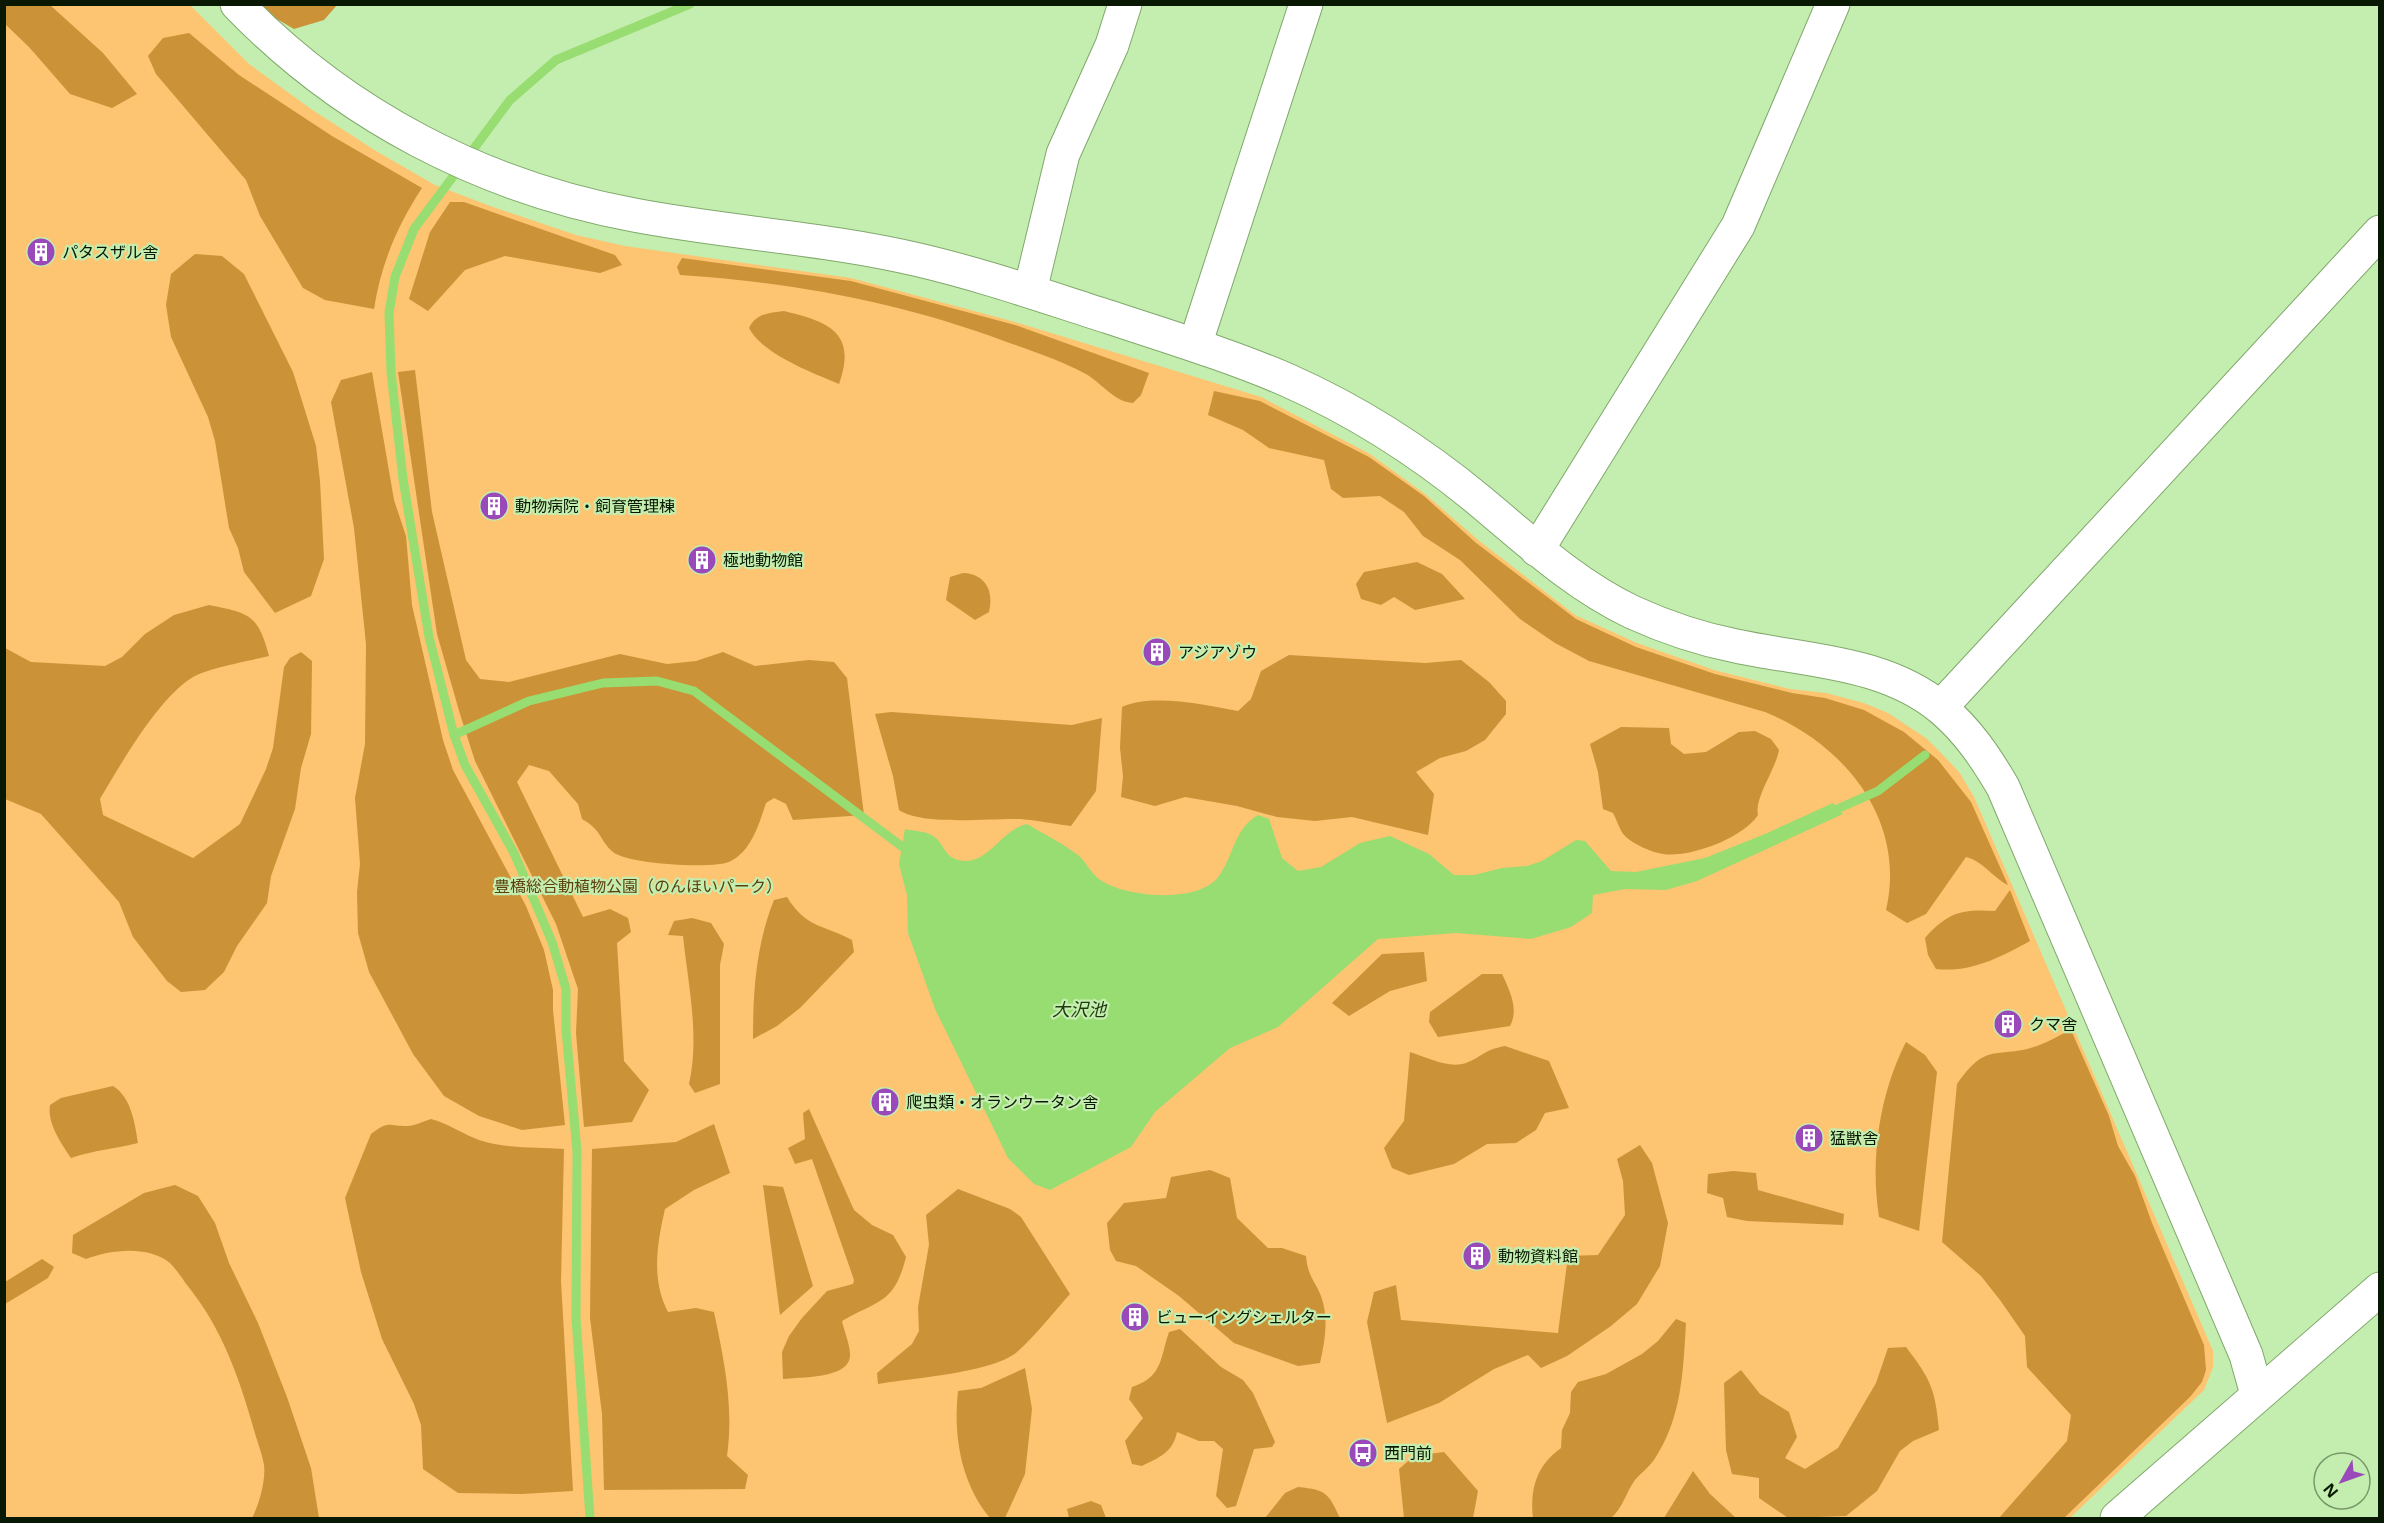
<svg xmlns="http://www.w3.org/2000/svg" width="2384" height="1523" font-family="'Open Sans','Noto Sans JP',sans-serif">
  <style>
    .green { fill: #fdc471 }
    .forest { fill: #cb9238 }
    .water { fill: #98dd72 }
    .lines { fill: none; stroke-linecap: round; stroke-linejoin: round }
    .stream { stroke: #98dd72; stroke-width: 9 }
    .minor-casing { stroke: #80a86c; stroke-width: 35 }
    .tertiary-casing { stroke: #80a86c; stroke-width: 35 }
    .minor { stroke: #fff; stroke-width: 33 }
    .tertiary { stroke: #fff; stroke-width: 33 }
    .labels { text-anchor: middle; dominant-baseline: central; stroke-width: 4.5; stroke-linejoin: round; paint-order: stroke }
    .poi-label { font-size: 16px; fill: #091802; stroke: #c4eeaf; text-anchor: start }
    .park-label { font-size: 16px; fill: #5d3f0e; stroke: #c4eeaf }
    .water-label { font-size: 18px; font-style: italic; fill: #1f390e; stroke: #c4eeaf }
  </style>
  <rect width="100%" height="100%" fill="#c4eeaf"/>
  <path class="green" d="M5 5H190L249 64 311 109 376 151 435 185 493 207 576 235 625 246 851 278 1015 322 1261 397 1370 454 1425 494 1477 539 1575 615 1637 643 1714 670 1790 689 1826 693 1864 703 1888 713 1926 738 1943 755 1959 772 1974 797 2213 1351V1367L2204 1390 2070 1518H5Z"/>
  <g class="forest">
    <path d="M5 4 50 5 103 53 137 94 112 108 70 94 29 47 5 24Z"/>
    <path d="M257 5H337L324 20 294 29 265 12Z"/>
    <path d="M189 33 239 75 332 136 422 188C397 226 381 264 374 309L325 300 303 288 260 216 246 180 156 74 148 56 163 38Z"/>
    <path d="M450 202H464L615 255 622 265 600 273 505 256 465 270 428 311 409 299 430 232Z"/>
    <path d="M195 254 222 256 244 274 293 372 316 446 320 481 324 559 311 596 275 613 244 572 238 548 229 528 215 441 208 417 171 337 166 305 171 274Z"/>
    <path d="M682 258 851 281 1015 325 1149 373 1141 395 1133 403C1114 402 1101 382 1084 373 1060 360 1030 350 1004 341 900 302 789 282 680 275L677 267Z"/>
    <path d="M784 311C830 322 857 333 839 384 813 373 762 354 749 328 756 313 770 313 784 311Z"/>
    <path d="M415 370 432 512 466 660 480 679 509 682 620 654 667 664 696 661 723 652 755 666 809 660 834 662 847 678 864 815 793 820 786 804 774 798 766 803C759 824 752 850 731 861 715 870 627 864 613 852 599 840 603 831 582 819L578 804 549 771 529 765 517 782 583 917 610 909 628 918 631 932 617 943 624 1061 649 1090 632 1122 584 1127 576 1033 578 989 556 924 475 761 460 714 437 634 398 372Z"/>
    <path d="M372 372 394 500 406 536 412 605 443 740 453 770 526 906 544 950 553 990V1010L565 1125 522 1130 479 1116 444 1096 413 1054 369 972 358 933 357 892 360 864 355 798 365 744 366 644 354 528 331 402 341 380Z"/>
    <path d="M1214 391 1260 401 1369 457 1424 496 1475 542 1576 619 1636 647 1715 674 1792 693 1825 698 1864 710 1904 732 1938 760 1971 802 2008 885C1992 877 1983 861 1966 857L1926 914 1907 923 1886 910C1907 820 1844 744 1765 712L1589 661 1555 643 1520 619 1460 560 1423 536 1404 512 1380 496 1343 498 1331 489 1324 460 1269 448 1243 430 1208 415Z"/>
    <path d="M1417 562 1442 574 1465 599 1415 610 1394 597 1381 605 1361 599 1356 584 1364 572Z"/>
    <path d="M963 573C985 574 994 590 989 612L975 620 946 600 950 577Z"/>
    <path d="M209 605C249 613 258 614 269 656 252 660 205 669 193 677 159 697 120 765 100 799L103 815 193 858 240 824 266 769 273 748 284 667 290 658 301 652 312 661 311 734 301 768 295 809 271 876 267 903 237 946 224 972 205 990 181 992 167 981 133 937 119 902 41 814 5 799V648L31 662 105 666 122 657 145 634 174 615Z"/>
    <path d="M1289 655 1425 663 1461 660 1489 682 1506 701V714L1485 740 1466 751 1440 758 1416 772 1434 794 1428 835 1352 817 1315 821 1277 817 1237 806 1185 797 1155 806 1121 797 1123 776 1120 748 1122 707C1152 693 1206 705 1238 711L1251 699 1261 671Z"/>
    <path d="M891 712 1072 725 1102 718 1096 791 1071 826C1054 824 1037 820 1020 819 990 818 922 826 899 810L893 776 875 714Z"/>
    <path d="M1621 727 1669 728 1671 744 1684 754 1706 752 1739 732 1755 731 1771 739 1779 750C1775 771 1754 798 1758 815 1743 838 1690 858 1663 854 1651 852 1635 845 1626 837 1620 832 1617 820 1613 813L1603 809 1598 772 1590 744Z"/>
    <path d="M2010 890 2030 941C2001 957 1971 973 1936 969L1928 955 1925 938C1948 912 1962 909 1995 911Z"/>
    <path d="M787 897C806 928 822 924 852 940L854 952 800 1008 777 1026 753 1039C753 991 756 945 774 900Z"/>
    <path d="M692 918 711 923 724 944 720 965V1084L695 1093 689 1084C700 1036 688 984 683 936L668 935 674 921Z"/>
    <path d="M1424 952 1427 981 1390 991 1349 1016 1332 1003 1382 954Z"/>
    <path d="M1482 974H1502C1510 991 1519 1009 1510 1026L1438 1037 1429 1022 1430 1012Z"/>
    <path d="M2071 1030 2109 1116 2118 1146 2135 1176 2152 1223 2204 1345 2206 1370 2202 1382 2190 1397 2064 1518H1999L2067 1441 2071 1415 2027 1367 2025 1336 2000 1300 1981 1276 1942 1242 1957 1084C1988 1040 1995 1060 2037 1046 2049 1042 2059 1035 2071 1030Z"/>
    <path d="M1906 1042 1925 1055 1937 1072 1919 1231 1879 1217C1870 1159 1879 1095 1906 1042Z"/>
    <path d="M1505 1046 1549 1061 1569 1108 1545 1113 1536 1130 1516 1143 1487 1144 1454 1164 1409 1175 1392 1168 1384 1148 1404 1121 1410 1052C1426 1057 1449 1069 1466 1063 1482 1057 1483 1050 1505 1046Z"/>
    <path d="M113 1086C131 1097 135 1123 138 1143 115 1149 94 1150 71 1158 61 1143 47 1123 50 1105L61 1098Z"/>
    <path d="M809 1109 854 1210 872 1225 893 1235 906 1257C894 1304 880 1299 842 1321 844 1331 851 1347 850 1357 847 1379 800 1377 783 1379L782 1352 789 1336 802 1318 827 1291 853 1284 854 1280 812 1159 795 1164 788 1148 805 1139 803 1113Z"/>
    <path d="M431 1119C449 1124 463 1134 479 1140 506 1149 536 1147 564 1149L561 1281 573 1491 522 1494 458 1493 423 1469 421 1425 414 1404 382 1339 361 1272 345 1198 371 1134C389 1120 388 1126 407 1126 415 1126 424 1121 431 1119Z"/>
    <path d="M714 1124 730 1173 694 1190 665 1209C657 1244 651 1279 668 1312L696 1308 714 1312C724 1360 734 1406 727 1456L748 1475 745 1489 604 1490 602 1414 590 1318 592 1149 676 1142Z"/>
    <path d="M1640 1145 1652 1163 1668 1223 1660 1266 1637 1304 1611 1326 1567 1356 1541 1368 1528 1355 1494 1369 1439 1403 1387 1423 1367 1322 1374 1292 1396 1285 1401 1320 1558 1333 1568 1256 1598 1255 1625 1215 1623 1181 1617 1159Z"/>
    <path d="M1210 1170 1230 1178 1237 1218 1268 1248H1282L1306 1256C1308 1277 1314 1279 1321 1296 1329 1318 1325 1341 1320 1363L1298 1366 1234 1343 1179 1296 1136 1266 1116 1261 1110 1250 1107 1223 1124 1203 1166 1198 1171 1177Z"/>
    <path d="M1733 1171 1756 1173 1758 1190 1844 1214 1843 1225 1747 1221 1727 1217 1723 1198 1707 1193 1708 1174Z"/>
    <path d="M175 1185 198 1196 215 1223 229 1263 258 1323 287 1397 311 1468 319 1518H252C259 1505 266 1480 264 1465 262 1453 257 1441 254 1430 239 1377 222 1328 187 1285 182 1278 176 1269 170 1263 147 1245 111 1250 86 1259L72 1253 73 1235 144 1193Z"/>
    <path d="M763 1185 783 1187 813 1286 780 1315Z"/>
    <path d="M958 1189 1010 1209 1021 1217 1070 1294C1053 1313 1036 1335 1017 1352 992 1373 912 1378 878 1384L877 1373 912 1344 919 1331 918 1307 929 1245 926 1215Z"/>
    <path d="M42 1259 54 1267 48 1278 5 1304V1282Z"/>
    <path d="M1676 1319 1686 1323C1683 1372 1682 1418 1654 1460 1648 1468 1641 1473 1635 1480 1626 1492 1623 1508 1611 1518H1533C1530 1489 1536 1466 1561 1448L1562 1430 1570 1413 1571 1392 1578 1382 1606 1374 1642 1354 1658 1341Z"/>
    <path d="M1180 1329 1221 1367 1243 1380 1253 1393 1275 1442 1272 1447 1254 1449 1236 1506 1227 1508 1216 1496 1223 1449 1214 1441H1199L1177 1432C1173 1452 1160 1457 1142 1466L1132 1464 1125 1441 1143 1418 1129 1399 1132 1387C1163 1377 1160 1358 1169 1332Z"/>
    <path d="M1906 1347C1931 1380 1935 1388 1939 1430L1913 1441 1900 1451 1877 1491 1846 1516 1788 1518 1759 1498V1478L1732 1474 1726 1450 1724 1383 1741 1370 1760 1394 1789 1412 1797 1437 1785 1458 1805 1469 1838 1448 1876 1383 1888 1348Z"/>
    <path d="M1025 1368 1032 1409 1025 1474 1005 1518H990C961 1483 953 1436 958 1391L981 1388Z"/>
    <path d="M1444 1452 1478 1491 1473 1518H1404L1399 1469 1414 1456Z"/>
    <path d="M1693 1471 1710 1494 1736 1518H1664Z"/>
    <path d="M1298 1487C1327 1490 1328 1493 1340 1518H1265L1285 1493Z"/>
    <path d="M1091 1501 1101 1505 1106 1518H1069L1067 1509Z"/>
  </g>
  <path class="water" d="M1833 803 1843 814 1697 881 1666 890 1625 889 1593 895 1592 913 1571 927 1531 939 1456 933 1378 939 1278 1027 1230 1048 1155 1112 1131 1147 1050 1190 1034 1184 1008 1158 935 1009 908 933 907 895 899 864 905 829C913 831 926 831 933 836 943 842 944 855 955 859 987 870 999 830 1027 824 1044 834 1062 843 1078 855 1086 862 1091 873 1099 879 1125 898 1199 904 1219 876 1234 855 1234 829 1258 815L1269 819 1282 858 1298 871 1321 867 1360 843 1390 836 1429 854 1454 875H1474L1502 868 1527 866 1542 861 1576 840 1585 841 1611 871 1636 872 1705 858 1765 834Z"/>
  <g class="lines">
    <g class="stream">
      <path d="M454 735 529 701 603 683 657 681 694 691 912 854"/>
      <path d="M1828 813 1878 791 1925 755"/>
      <path d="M590 1518 576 1318 577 1151 566 1030V989L552 942 514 853 465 765 454 735 429 637 403 479 391 372 389 313 395 277 414 229 510 100 556 60 690 4"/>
    </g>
    <g class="minor-casing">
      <g id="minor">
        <path d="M1030 291 1063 154 1112 45 1125 4"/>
        <path d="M1195 345 1306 4"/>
        <path d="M1537 550 1738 226 1833 4"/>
        <path d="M1941 707 2380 232"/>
      </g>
    </g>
    <g class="tertiary-casing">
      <g id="tertiary">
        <path d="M237 4C344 115 483 187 634 215 728 233 826 238 919 260 983 275 1046 297 1109 317 1169 337 1229 355 1287 380 1357 411 1421 452 1480 501 1528 541 1575 585 1632 612 1665 627 1700 639 1736 646 1805 661 1885 661 1942 709 1968 731 1986 758 2003 787L2246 1355 2257 1394"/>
        <path d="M2117 1518 2380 1289"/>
      </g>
    </g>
    <use href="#minor" class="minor"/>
    <use href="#tertiary" class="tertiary"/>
  </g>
  <defs>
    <g id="building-disc" transform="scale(1.5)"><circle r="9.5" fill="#9949b9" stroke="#c4eeaf"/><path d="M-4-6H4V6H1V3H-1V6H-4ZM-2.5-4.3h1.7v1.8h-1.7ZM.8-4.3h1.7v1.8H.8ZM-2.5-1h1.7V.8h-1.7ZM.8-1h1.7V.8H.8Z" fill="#fff"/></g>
    <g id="bus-disc" transform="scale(1.5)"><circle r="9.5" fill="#9949b9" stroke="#c4eeaf"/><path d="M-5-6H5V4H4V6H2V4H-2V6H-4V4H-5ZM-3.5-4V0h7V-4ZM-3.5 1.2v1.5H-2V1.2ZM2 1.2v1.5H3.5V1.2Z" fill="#fff"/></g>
  </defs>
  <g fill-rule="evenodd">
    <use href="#building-disc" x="41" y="252"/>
    <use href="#building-disc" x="494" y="506"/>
    <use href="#building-disc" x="702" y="560"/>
    <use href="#building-disc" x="1157" y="652"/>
    <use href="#building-disc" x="2008" y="1024"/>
    <use href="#building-disc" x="885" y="1102"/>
    <use href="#building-disc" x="1809" y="1138"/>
    <use href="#building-disc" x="1477" y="1256"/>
    <use href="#building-disc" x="1135" y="1317"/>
    <use href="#bus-disc" x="1363" y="1453"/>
  </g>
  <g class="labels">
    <g class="poi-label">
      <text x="62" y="252">パタスザル舎</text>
      <text x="515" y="506">動物病院・飼育管理棟</text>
      <text x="723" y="560">極地動物館</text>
      <text x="1178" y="652">アジアゾウ</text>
      <text x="2029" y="1024">クマ舎</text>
      <text x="906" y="1102">爬虫類・オランウータン舎</text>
      <text x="1830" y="1138">猛獣舎</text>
      <text x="1498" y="1256">動物資料館</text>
      <text x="1156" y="1317">ビューイングシェルター</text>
      <text x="1384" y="1453">西門前</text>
    </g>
    <g class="park-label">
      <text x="638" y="886">豊橋総合動植物公園（のんほいパーク）</text>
    </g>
    <g class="water-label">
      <text x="1079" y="1009">大沢池</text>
    </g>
  </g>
  <rect width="2384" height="1523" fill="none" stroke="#091802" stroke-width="12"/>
  <g transform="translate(2342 1481) rotate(230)"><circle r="28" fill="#c4eeaf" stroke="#79986a" stroke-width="1.5"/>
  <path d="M0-4.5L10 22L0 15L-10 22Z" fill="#9949b9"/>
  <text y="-9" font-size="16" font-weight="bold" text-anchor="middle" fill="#091802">N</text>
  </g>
</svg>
